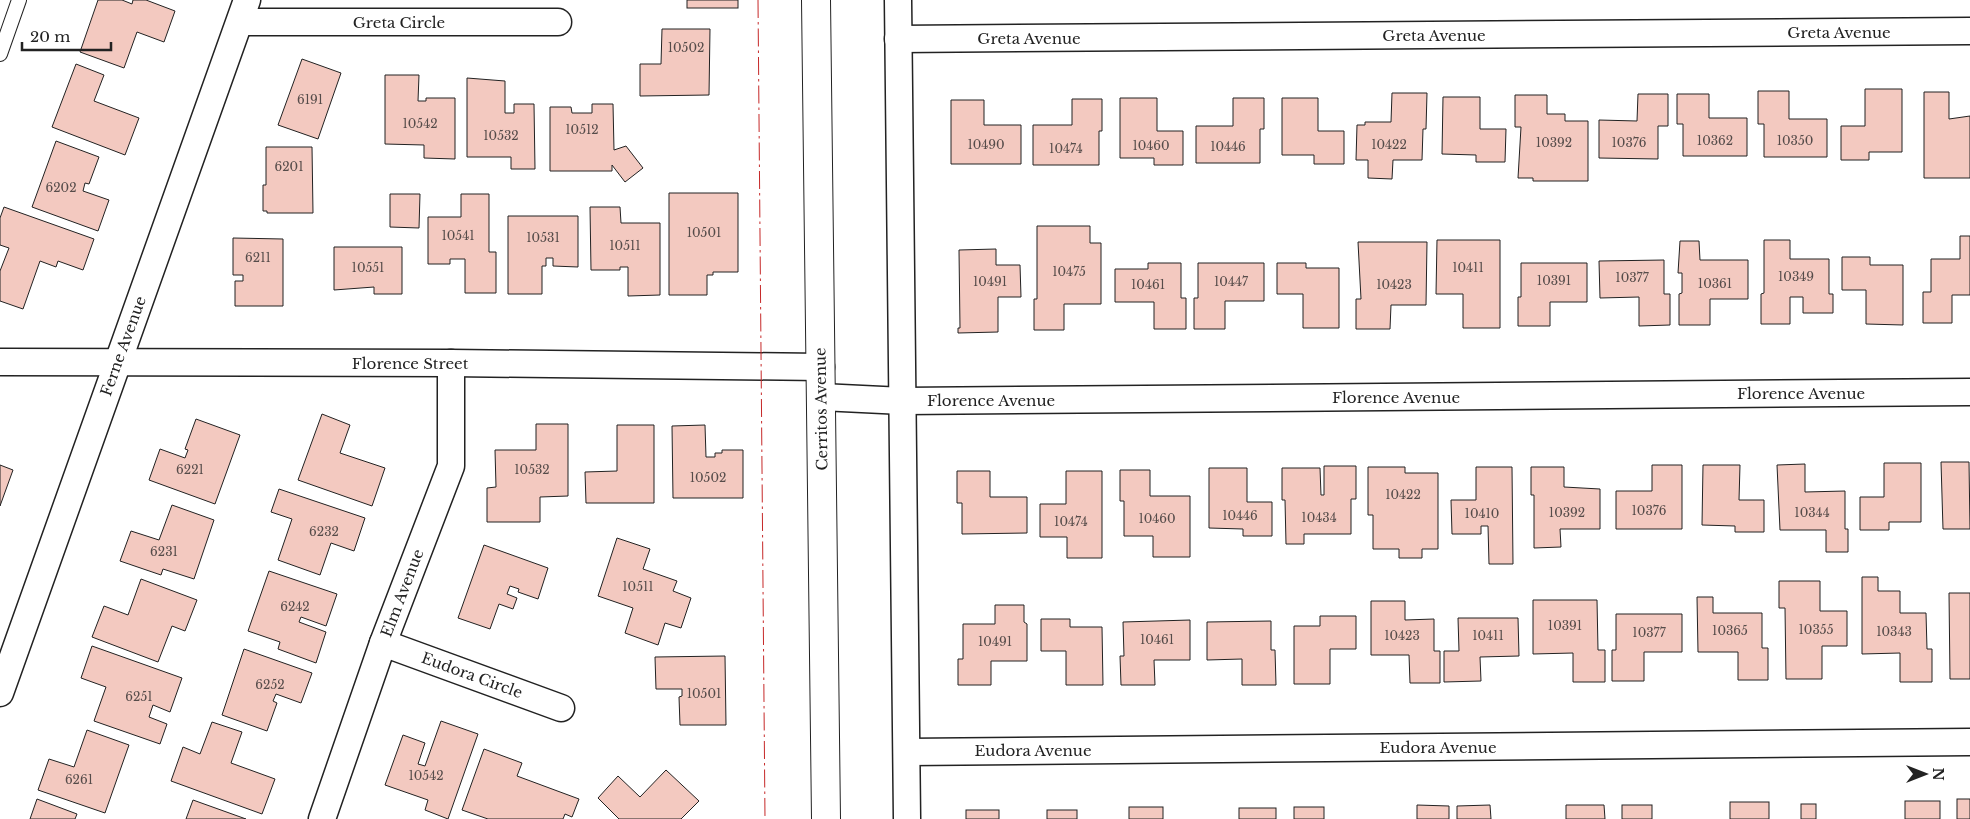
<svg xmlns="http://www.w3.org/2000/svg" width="1970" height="819" font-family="'Libre Baskerville',serif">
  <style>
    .building { fill: #f3c9c0; stroke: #222 }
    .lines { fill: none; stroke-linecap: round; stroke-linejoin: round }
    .lane-casing { stroke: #222; stroke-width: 16 }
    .street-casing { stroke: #222; stroke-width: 29 }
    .secondary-casing { stroke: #222; stroke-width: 30 }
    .lane { stroke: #fff; stroke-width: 14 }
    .street { stroke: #fff; stroke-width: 26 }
    .secondary { stroke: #fff; stroke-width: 28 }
    .power { stroke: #c62828; stroke-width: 1; stroke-dasharray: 18 4 2.5 4; stroke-linecap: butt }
    .labels { text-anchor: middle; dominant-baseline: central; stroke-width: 4; stroke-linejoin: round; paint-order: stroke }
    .number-label { font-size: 12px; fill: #564c4a }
    .street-label { font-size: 15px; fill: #222; stroke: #fff }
  </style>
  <rect width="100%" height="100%" fill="#fff"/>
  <g class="building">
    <path d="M98 0H122L132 4 133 0H146L175 11 164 42 137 32 124 68 80 52Z"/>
    <rect x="687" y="0" width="51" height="8"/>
    <path d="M662 29H710L709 95 640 96V64H661Z"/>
    <path d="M302 59 341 73 318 139 278 125Z"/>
    <path d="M76 64 104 75 94 101 139 118 125 155 52 127Z"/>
    <path d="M385 75H419L418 101H426V98H455V159L424 158V145L385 144Z"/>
    <path d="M467 78 505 81V113H514V104H534L535 169H511V157H467Z"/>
    <path d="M1865 89H1902V152H1869V160H1841V126H1865Z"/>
    <path d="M1758 91H1789V119H1827V157H1764V124H1758Z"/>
    <path d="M1924 92H1949V119L1970 116V178H1924Z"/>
    <path d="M1392 93H1427L1426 129H1423L1422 160H1393L1392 179 1368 178V160H1356L1357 125H1365V122H1391Z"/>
    <path d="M1638 94H1668V126H1658V159L1599 158V120L1637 121Z"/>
    <path d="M1677 94H1709V118H1747V156H1683V124H1677Z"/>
    <path d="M1515 95H1547V114H1565V121H1588V181H1533V178H1518L1521 127H1515Z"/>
    <path d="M1443 97H1480V129H1506L1505 162H1476V155L1442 154Z"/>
    <path d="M1120 98H1157V131H1183V165H1154V158H1120Z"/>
    <path d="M1233 98H1264V129H1260V163H1196V126H1233Z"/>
    <path d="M1282 98H1318V131H1344V164H1314V155H1282Z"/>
    <path d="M1072 99H1102V131H1099V165H1033V125H1072Z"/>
    <path d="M951 100H984V125H1021V164H951Z"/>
    <path d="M592 104H613L614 150 626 146 643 168 625 182 612 165V171H550V107H571L572 113H592Z"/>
    <path d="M56 141 99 157 89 184 85 183 83 191 109 200 98 231 32 207Z"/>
    <path d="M266 147H312L313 213H267V211H263V185H266Z"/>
    <path d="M669 193H738V272H713V275H707V295H669Z"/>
    <path d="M390 194H420L419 228 390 227Z"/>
    <path d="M461 194H489V252H496V293H465V259H450V264H428V217H461Z"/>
    <path d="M4 207 94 239 83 270 58 261 56 267 40 261 23 309 0 301V271L9 248 0 245V218Z"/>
    <path d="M590 207H620L621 223H660V295L628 296V267H620V270H591Z"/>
    <path d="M508 216H578V267L553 266V258H546V266H542V294H508Z"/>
    <path d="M1037 226H1090V243H1101V304H1064V330H1034V299H1037Z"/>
    <path d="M1960 236H1970V295H1952V323H1923V292H1931V259H1960Z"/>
    <path d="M233 238 283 239V306H235V281H243V275H233Z"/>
    <path d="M1437 240H1500V328H1463V294H1436Z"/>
    <path d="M1764 240H1790V259H1829V294H1833V313H1803V297H1790V324H1761V294L1764 293Z"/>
    <path d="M1680 241H1699L1700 260H1748V299H1710V325H1679V294L1682 293V273H1678Z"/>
    <path d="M1358 242H1427L1426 305H1391L1390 329H1356V299H1361Z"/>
    <path d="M334 247H402V294H374V287L334 290Z"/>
    <path d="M996 249V265H1020L1021 297H998V332L958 333V328H960L959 250Z"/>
    <path d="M1842 257H1870V265H1903V325L1866 324V290H1842Z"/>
    <path d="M1664 260V294H1670V325L1639 326V297L1600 298 1599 261Z"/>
    <path d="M1148 263H1181V298H1186V329H1154V302H1115V269H1148Z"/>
    <path d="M1198 263H1264V301H1225V329H1194V298H1198Z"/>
    <path d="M1277 263H1306V268H1339V328H1303V294H1277Z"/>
    <path d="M1521 263H1587V302H1550V326H1518V297H1521Z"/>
    <path d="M322 414 350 425 340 453 385 468 372 506 298 480Z"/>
    <path d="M196 419 240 435 215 504 149 480 160 449 185 458 188 450 185 449Z"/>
    <path d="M536 424H568V496L540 497V522H487V488L496 487 495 450H536Z"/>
    <path d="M617 425H654V503H586L585 472 617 471Z"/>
    <path d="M705 425 706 457H715V453H722V450H743V498H673L672 426Z"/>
    <path d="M1941 462H1969L1970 529H1943Z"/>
    <path d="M1884 463H1921V522H1889V530H1860V497H1884Z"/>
    <path d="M1805 464V492L1845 491V529H1848V552H1826V530H1780L1777 465Z"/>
    <path d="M0 465 13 470 0 506Z"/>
    <path d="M1652 465H1682V529H1616V491H1652Z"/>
    <path d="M1703 465H1740L1739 500H1764V532H1735V526L1702 525Z"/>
    <path d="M1324 466H1356V499H1351V534H1304V544H1286L1285 500H1282V468H1320L1321 495H1324Z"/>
    <path d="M1368 467H1405V473H1438V549H1422V558H1399V549H1373V515H1368Z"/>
    <path d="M1476 467H1512L1513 564H1489L1488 526H1481V534H1452L1451 500H1476Z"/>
    <path d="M1531 467H1564V487L1600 489V529H1560L1561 547 1534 548V495H1531Z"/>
    <path d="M1209 468H1247V502H1272V536H1243V529L1209 528Z"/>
    <path d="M1120 470H1150V496H1190V557H1153V536H1124V501H1120Z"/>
    <path d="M957 471H990V497H1027V533L962 534V503H957Z"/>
    <path d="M1066 471H1102V558H1067V537H1040V504H1066Z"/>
    <path d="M279 489 365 518 354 551 331 543 320 575 278 560 292 519 271 512Z"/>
    <path d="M172 505 214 520 194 579 163 569 161 575 120 561 131 531 159 540Z"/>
    <path d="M617 538 650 549 643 569 677 581 673 591 691 598 681 628 665 623 658 645 625 633 633 608 598 596Z"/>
    <path d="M484 545 548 568 538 599 518 592 519 589 510 586 507 594 517 598 513 609 499 604 490 629 458 618Z"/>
    <path d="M269 571 337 594 326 626 301 617 299 622 326 632 316 663 278 649 280 642 248 631Z"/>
    <path d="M1862 577H1878V591H1900V613H1926L1927 649H1932V682H1900V653L1862 654Z"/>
    <path d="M141 579 197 600 185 631 172 626 158 662 92 637 104 606 128 615Z"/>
    <path d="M1779 581H1820V611H1847V646H1822V679H1786L1785 608H1779Z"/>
    <path d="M1949 593H1970V679H1950Z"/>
    <path d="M1697 597H1713V613H1762V648H1768V680H1738V652H1698Z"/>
    <path d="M1533 600H1597L1598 650H1605V682H1573V653L1533 654Z"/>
    <path d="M1371 601H1405V620L1434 619V651H1440V683H1410L1409 655H1371Z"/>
    <path d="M995 605H1024V622L1027 624V661H991V685H958V659H963V624H995Z"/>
    <path d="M1616 614H1682V652H1644V681H1612V650H1616Z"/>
    <path d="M1320 616H1356V649H1330V684H1294V626H1320Z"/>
    <path d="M1458 618H1518L1519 656 1480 657 1481 681 1444 682V651H1459Z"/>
    <path d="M1041 619H1070V627H1102L1103 685H1066V651H1041Z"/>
    <path d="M1190 620V660H1154L1155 685H1121L1120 656H1124L1123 622Z"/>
    <path d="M1271 621V650H1275L1276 685H1242V659L1207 660V622Z"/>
    <path d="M92 646 182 678 170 712 153 705 149 717 167 724 160 744 94 721 106 687 81 678Z"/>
    <path d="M244 649 312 673 301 703 276 694 273 701 277 703 267 731 222 715Z"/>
    <path d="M725 656 726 725H680L679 697 682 696V689H656L655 657Z"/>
    <path d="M441 721 478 734 448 819 425 810 428 800 385 785 403 735 425 743 418 764 425 766Z"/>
    <path d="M212 722 242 732 231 763 275 779 262 814 171 781 183 747 200 754Z"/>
    <path d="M87 730 129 745 105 813 38 790 49 759 74 767Z"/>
    <path d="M484 749 522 763 517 776 579 799 572 817 565 814 563 819H488L462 810Z"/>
    <path d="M666 770 699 801 681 819H619L598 798 618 776 640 797Z"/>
    <path d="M37 799 77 814 75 819H30Z"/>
    <rect x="1957" y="799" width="13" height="20"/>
    <path d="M193 800 246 819H186Z"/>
    <rect x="1905" y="801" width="35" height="18"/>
    <rect x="1730" y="802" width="39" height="17"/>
    <rect x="1801" y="804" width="15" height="15"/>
    <path d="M1417 805 1449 806V819H1417Z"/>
    <path d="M1490 805 1491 819H1457V806Z"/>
    <path d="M1566 805H1604L1605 819H1566Z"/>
    <rect x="1622" y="805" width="30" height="14"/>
    <rect x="1129" y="807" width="34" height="12"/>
    <rect x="1294" y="807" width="30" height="12"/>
    <rect x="1239" y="808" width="37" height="11"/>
    <rect x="966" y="810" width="33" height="9"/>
    <rect x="1047" y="810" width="30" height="9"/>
  </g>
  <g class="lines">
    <g class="lane-casing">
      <path id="lane" d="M0 54 19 0"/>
    </g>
    <g class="street-casing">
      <g id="street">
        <path d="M898 0 907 819"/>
        <path d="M240 22H558"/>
        <path d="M898 39 1970 31"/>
        <path d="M0 362 451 363 821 367"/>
        <path d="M821 397 903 401 1970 392"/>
        <path d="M383 643 561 708"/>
        <path d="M0 693 247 0"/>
        <path d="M907 752 1970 742"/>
        <path d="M322 819 383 643 451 466V363"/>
      </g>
    </g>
    <g class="secondary-casing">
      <path id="secondary" d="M816 0 826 819"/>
    </g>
    <use href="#lane" class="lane"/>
    <use href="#street" class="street"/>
    <use href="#secondary" class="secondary"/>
    <path class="power" d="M758 0 765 819"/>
  </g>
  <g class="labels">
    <g class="number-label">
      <text x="686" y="47">10502</text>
      <text x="310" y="99">6191</text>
      <text x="420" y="123">10542</text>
      <text x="582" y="129">10512</text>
      <text x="501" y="135">10532</text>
      <text x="1715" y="140">10362</text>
      <text x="1795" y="140">10350</text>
      <text x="1554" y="142">10392</text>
      <text x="1629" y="142">10376</text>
      <text x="986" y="144">10490</text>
      <text x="1389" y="144">10422</text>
      <text x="1151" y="145">10460</text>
      <text x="1228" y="146">10446</text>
      <text x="1066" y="148">10474</text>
      <text x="289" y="166">6201</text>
      <text x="61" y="187">6202</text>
      <text x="704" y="232">10501</text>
      <text x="458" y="235">10541</text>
      <text x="543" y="237">10531</text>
      <text x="625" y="245">10511</text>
      <text x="258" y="257">6211</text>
      <text x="368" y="267">10551</text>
      <text x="1468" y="267">10411</text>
      <text x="1069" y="271">10475</text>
      <text x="1796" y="276">10349</text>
      <text x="1632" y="277">10377</text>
      <text x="1554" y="280">10391</text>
      <text x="990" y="281">10491</text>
      <text x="1231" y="281">10447</text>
      <text x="1715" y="283">10361</text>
      <text x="1148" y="284">10461</text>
      <text x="1394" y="284">10423</text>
      <text x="190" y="469">6221</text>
      <text x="532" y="469">10532</text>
      <text x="708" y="477">10502</text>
      <text x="1403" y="494">10422</text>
      <text x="1649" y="510">10376</text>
      <text x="1567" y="512">10392</text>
      <text x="1812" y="512">10344</text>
      <text x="1482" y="513">10410</text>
      <text x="1240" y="515">10446</text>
      <text x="1319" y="517">10434</text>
      <text x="1157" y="518">10460</text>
      <text x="1071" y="521">10474</text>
      <text x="324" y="531">6232</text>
      <text x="164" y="551">6231</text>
      <text x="638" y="586">10511</text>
      <text x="295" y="606">6242</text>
      <text x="1565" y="625">10391</text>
      <text x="1816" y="629">10355</text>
      <text x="1730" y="630">10365</text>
      <text x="1894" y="631">10343</text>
      <text x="1649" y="632">10377</text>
      <text x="1402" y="635">10423</text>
      <text x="1488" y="635">10411</text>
      <text x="1157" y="639">10461</text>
      <text x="995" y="641">10491</text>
      <text x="270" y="684">6252</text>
      <text x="704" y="693">10501</text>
      <text x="139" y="696">6251</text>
      <text x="426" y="775">10542</text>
      <text x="79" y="779">6261</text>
    </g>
    <g class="street-label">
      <text x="399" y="22">Greta Circle</text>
      <text x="1839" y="32">Greta Avenue</text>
      <text x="1434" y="35">Greta Avenue</text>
      <text x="1029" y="38">Greta Avenue</text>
      <text transform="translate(123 346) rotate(-70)">Ferne Avenue</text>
      <text x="410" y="363">Florence Street</text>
      <text x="1801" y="393">Florence Avenue</text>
      <text x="1396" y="397">Florence Avenue</text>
      <text x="991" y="400">Florence Avenue</text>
      <text transform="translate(821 409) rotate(-91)">Cerritos Avenue</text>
      <text transform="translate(402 593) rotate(-69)">Elm Avenue</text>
      <text transform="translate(472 675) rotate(20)">Eudora Circle</text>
      <text x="1438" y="747">Eudora Avenue</text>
      <text x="1033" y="750">Eudora Avenue</text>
    </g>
  </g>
  <g transform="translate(1925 774) rotate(90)" stroke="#ffffff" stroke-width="4" paint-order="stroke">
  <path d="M0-4L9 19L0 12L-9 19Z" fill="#222222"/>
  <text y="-8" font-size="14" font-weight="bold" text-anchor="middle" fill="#222222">N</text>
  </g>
  <path d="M22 42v8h89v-8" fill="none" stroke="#222222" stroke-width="2.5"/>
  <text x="30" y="42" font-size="15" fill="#222222" stroke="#ffffff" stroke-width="4" paint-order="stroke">20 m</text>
</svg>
